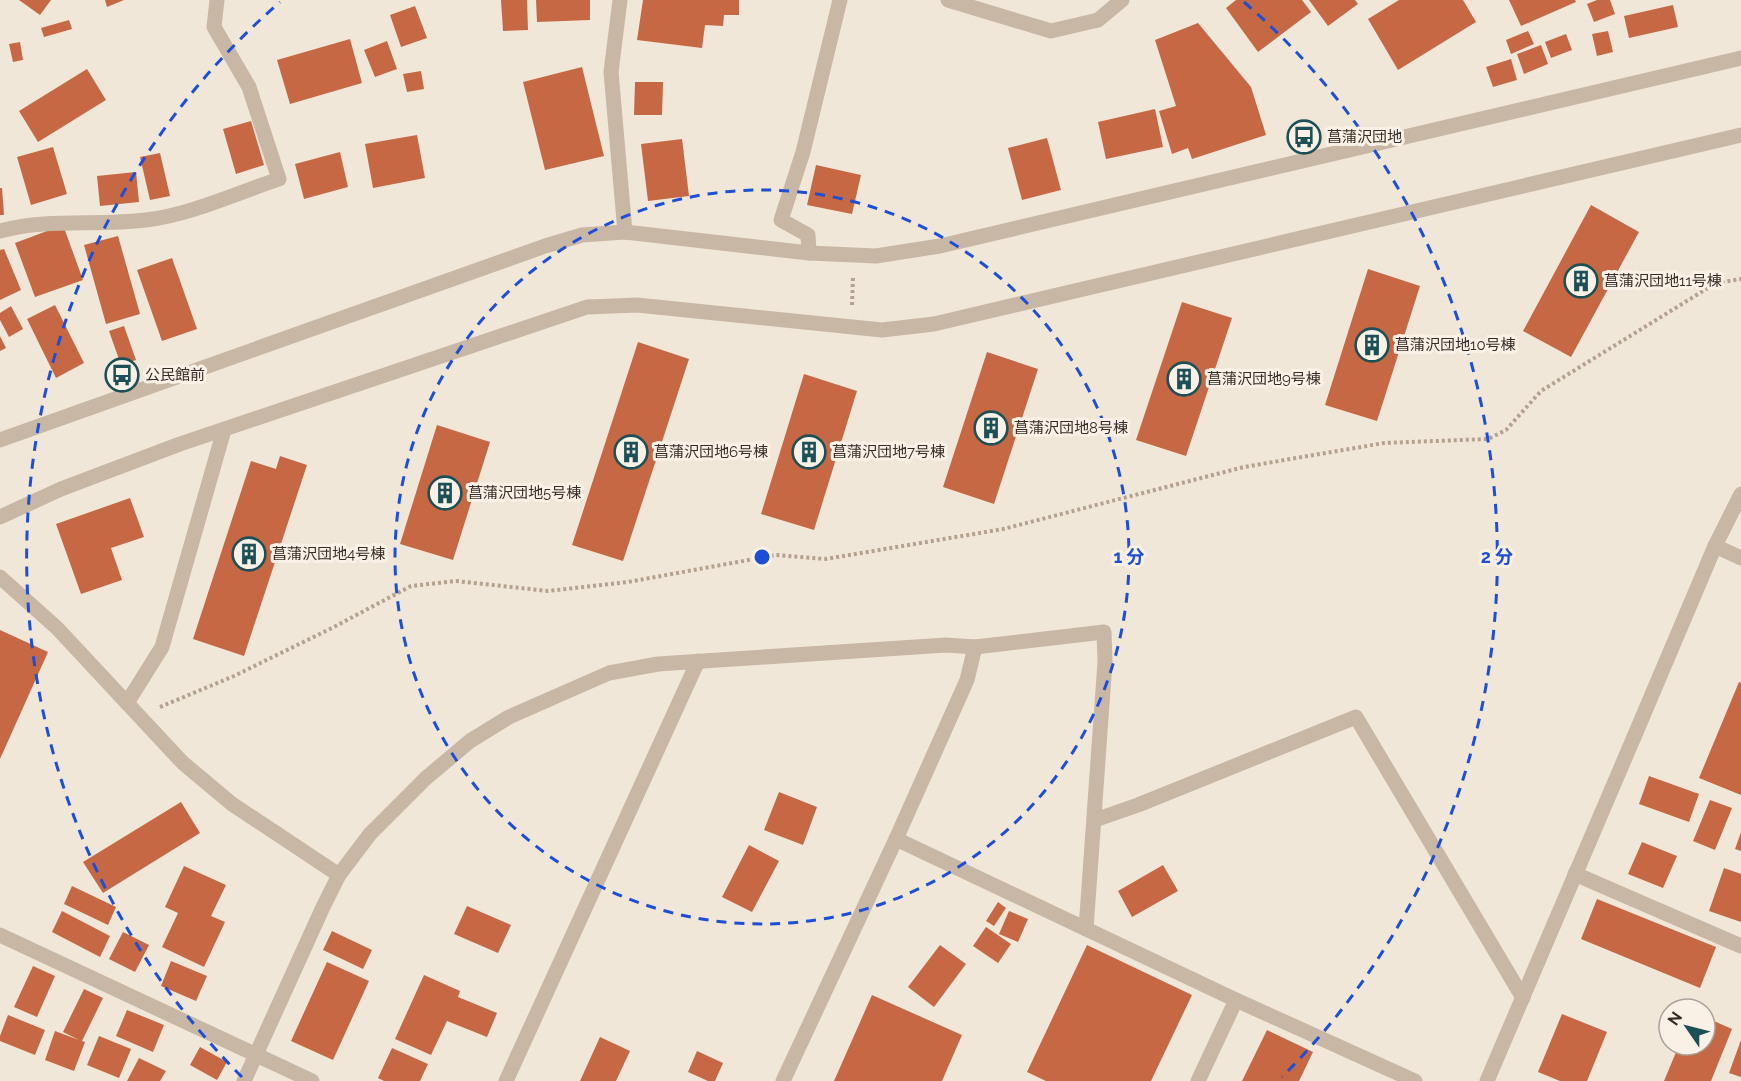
<svg xmlns="http://www.w3.org/2000/svg" width="1741" height="1081" font-family="Raleway,'Noto Sans JP',sans-serif">
  <style>
    .building { fill: #c56843 }
    .lines { fill: none; stroke-linecap: round; stroke-linejoin: round }
    .path { stroke: #b5a190; stroke-width: 4; stroke-dasharray: 3 3; stroke-linecap: butt }
    .service { stroke: #c9b7a5; stroke-width: 15 }
    .minor { stroke: #c9b7a5; stroke-width: 15 }
    .tertiary { stroke: #c9b7a5; stroke-width: 15 }
    .ring { fill: none; stroke: #1d4ed8; stroke-width: 3; stroke-dasharray: 10 8 }
    .labels { text-anchor: middle; dominant-baseline: central; stroke-width: 6; stroke-linejoin: round; paint-order: stroke }
    .poi-label { font-size: 15px; fill: #352c27; stroke: #f9f1e6; text-anchor: start }
    .centre { fill: #1d4ed8; stroke: #f9f1e6; stroke-width: 3 }
    .ring-label { font-size: 18px; text-anchor: middle; font-weight: bold; fill: #1d4ed8; stroke: #f9f1e6; stroke-width: 6; stroke-linejoin: round; paint-order: stroke }
  </style>
  <rect width="100%" height="100%" fill="#f1e7d9"/>
  <g class="building">
    <path d="M19 0H51L40 15Z"/>
    <path d="M105 0H124L107 7Z"/>
    <path d="M501 0H527L528 30 503 31Z"/>
    <path d="M536 0H590V20L537 22Z"/>
    <path d="M643 0H739V15H724L723 26 705 25 702 48 637 40Z"/>
    <path d="M1236 0H1302L1311 12 1258 52 1226 8Z"/>
    <path d="M1309 0H1355L1358 4 1328 26Z"/>
    <path d="M1399 0H1463L1476 22 1398 70 1368 19Z"/>
    <path d="M1509 0H1575L1576 2 1521 26Z"/>
    <path d="M1597 0H1610L1615 14 1594 22 1587 4Z"/>
    <path d="M1673 5 1678 27 1629 38 1624 16Z"/>
    <path d="M415 6 427 38 401 47 390 15Z"/>
    <path d="M69 20 72 29 44 37 41 28Z"/>
    <path d="M1198 23 1251 87 1266 135 1192 159 1188 148 1172 154 1159 111 1176 106 1155 40Z"/>
    <path d="M1528 31 1534 44 1511 54 1506 40Z"/>
    <path d="M1608 31 1613 52 1597 56 1592 34Z"/>
    <path d="M1566 34 1572 50 1551 58 1545 42Z"/>
    <path d="M350 39 362 83 290 104 277 60Z"/>
    <path d="M387 41 397 69 375 77 364 50Z"/>
    <path d="M20 42 23 60 13 62 9 44Z"/>
    <path d="M1541 45 1548 64 1524 74 1517 54Z"/>
    <path d="M1511 59 1517 80 1493 87 1486 67Z"/>
    <path d="M582 67 604 156 545 170 523 82Z"/>
    <path d="M87 69 106 100 38 142 19 111Z"/>
    <path d="M421 71 424 89 407 92 403 74Z"/>
    <path d="M635 82H663L662 115H634Z"/>
    <path d="M1155 109 1163 147 1106 159 1098 122Z"/>
    <path d="M251 121 264 165 236 174 223 129Z"/>
    <path d="M417 135 425 178 373 188 365 144Z"/>
    <path d="M1047 138 1061 190 1022 200 1008 148Z"/>
    <path d="M682 139 689 196 648 201 641 144Z"/>
    <path d="M53 147 67 194 31 205 17 157Z"/>
    <path d="M340 152 348 187 304 199 295 164Z"/>
    <path d="M160 153 170 196 150 200 140 157Z"/>
    <path d="M816 165 861 175 852 214 807 205Z"/>
    <path d="M136 172 139 202 100 206 97 176Z"/>
    <path d="M0 188H2L4 215H0Z"/>
    <path d="M1591 205 1639 232 1571 357 1523 331Z"/>
    <path d="M63 225 83 280 35 297 15 243Z"/>
    <path d="M118 236 140 314 106 324 84 245Z"/>
    <path d="M4 249 21 290 0 300V250Z"/>
    <path d="M172 258 197 329 162 341 137 270Z"/>
    <path d="M1368 269 1420 286 1377 421 1325 405Z"/>
    <path d="M1182 302 1232 318 1186 456 1136 440Z"/>
    <path d="M55 305 84 363 56 378 27 319Z"/>
    <path d="M11 306 23 329 9 337 0 320V313Z"/>
    <path d="M124 326 136 360 121 365 109 331Z"/>
    <path d="M0 336 6 348 0 351Z"/>
    <path d="M638 342 689 359 623 561 572 545Z"/>
    <path d="M987 352 1038 369 994 504 943 487Z"/>
    <path d="M804 374 857 391 814 530 761 514Z"/>
    <path d="M437 425 490 442 453 560 400 544Z"/>
    <path d="M280 456 307 465 244 656 193 639 251 461 276 469Z"/>
    <path d="M130 498 144 537 111 548 122 580 81 594 56 524Z"/>
    <path d="M0 630 48 652 0 759Z"/>
    <path d="M1739 682 1741 683V795L1699 778Z"/>
    <path d="M1649 776 1699 794 1689 822 1639 804Z"/>
    <path d="M779 792 817 807 803 845 764 830Z"/>
    <path d="M1710 800 1732 808 1715 850 1693 841Z"/>
    <path d="M181 802 200 833 103 893 83 862Z"/>
    <path d="M1741 832V851L1735 849Z"/>
    <path d="M1642 842 1677 856 1663 888 1628 874Z"/>
    <path d="M749 845 779 861 752 912 722 897Z"/>
    <path d="M1163 865 1178 891 1132 917 1118 891Z"/>
    <path d="M184 866 226 885 211 916 225 922 204 967 162 947 178 913 165 907Z"/>
    <path d="M1724 868 1741 874V922L1709 911Z"/>
    <path d="M72 886 116 907 108 925 64 904Z"/>
    <path d="M1597 899 1716 947 1700 988 1581 939Z"/>
    <path d="M998 902 1006 908 994 926 986 921Z"/>
    <path d="M467 906 511 925 498 953 454 934Z"/>
    <path d="M62 911 110 936 100 957 52 932Z"/>
    <path d="M1009 911 1028 919 1018 942 999 934Z"/>
    <path d="M986 927 1011 944 998 963 973 946Z"/>
    <path d="M332 931 372 950 363 969 323 950Z"/>
    <path d="M123 932 149 945 135 972 109 959Z"/>
    <path d="M940 945 966 964 934 1007 908 987Z"/>
    <path d="M1087 945 1192 995 1151 1081H1046L1027 1072Z"/>
    <path d="M171 961 207 976 196 1001 161 986Z"/>
    <path d="M327 962 369 981 333 1060 291 1041Z"/>
    <path d="M33 966 55 976 37 1017 14 1007Z"/>
    <path d="M424 975 460 991 458 997 497 1013 487 1037 447 1021 431 1055 395 1039Z"/>
    <path d="M84 989 103 998 82 1041 85 1042 74 1071 45 1060 55 1031 79 1040 63 1032Z"/>
    <path d="M872 995 962 1035 942 1081H834Z"/>
    <path d="M127 1010 164 1025 153 1052 116 1036Z"/>
    <path d="M1562 1014 1607 1032 1587 1081H1560L1538 1072Z"/>
    <path d="M8 1015 45 1030 35 1055 0 1041V1036Z"/>
    <path d="M1705 1017 1732 1029 1711 1081H1664L1679 1045H1705Z"/>
    <path d="M1267 1030 1313 1052 1299 1081H1242Z"/>
    <path d="M99 1036 131 1049 119 1078 87 1065Z"/>
    <path d="M600 1037 630 1051 616 1081H580Z"/>
    <path d="M1741 1040V1077L1729 1073Z"/>
    <path d="M200 1047 227 1062 217 1080 190 1065Z"/>
    <path d="M392 1048 428 1064 420 1081H384L378 1078Z"/>
    <path d="M697 1051 723 1063 715 1081H708L688 1072Z"/>
    <path d="M139 1058 166 1071 160 1081H127Z"/>
  </g>
  <g class="lines">
    <g class="path">
      <path d="M852 305 853 277"/>
      <path d="M160 707 234 676 332 628 411 586 456 581 548 591 628 582 776 555 826 559 1003 529 1244 467 1384 443 1488 439 1506 430 1541 391 1716 283 1741 279"/>
    </g>
    <g class="service">
      <path d="M127 703 162 647 224 430"/>
      <path d="M1095 820 1138 805 1356 717 1523 998"/>
    </g>
    <g class="minor">
      <path d="M620 0 611 72 625 232"/>
      <path d="M948 0 1051 31 1098 20 1122 0"/>
      <path d="M0 231C48 218 97 226 146 220 190 215 237 193 279 179L249 87 214 27 217 0"/>
      <path d="M809 253 808 235 781 220 803 152 840 0"/>
      <path d="M0 517 61 489 180 444 587 307 637 305 882 330 934 324 1741 135"/>
      <path d="M1715 546 1741 558"/>
      <path d="M0 577 57 628 183 763 232 804 339 875"/>
      <path d="M975 647 1104 632 1105 662 1086 929"/>
      <path d="M1634 737 1715 546 1741 494"/>
      <path d="M896 839 1236 1000 1415 1081"/>
      <path d="M1575 874 1741 946"/>
      <path d="M0 935 312 1081"/>
      <path d="M244 1081 323 907 339 875 370 834 426 778 470 741 509 717 609 673 658 664 946 645 975 647 967 680 896 839 783 1081"/>
      <path d="M506 1081 698 661"/>
      <path d="M1198 1081 1236 1000"/>
    </g>
    <g class="tertiary">
      <path d="M0 440 545 246 582 235 625 232 809 253 876 256 940 246 1741 58"/>
      <path d="M1487 1081 1634 737"/>
    </g>
  </g>
  <g class="ring">
    <circle cx="762" cy="557" r="367"/>
    <path d="M242 1077A735 735 0 0 1 280 2M1244 2A735 735 0 0 1 1282 1077"/>
  </g>
  <defs>
    <g id="bus-ring" transform="scale(1.725)"><circle r="9.5" fill="#f9f1e6" stroke="#1c5056" stroke-width="1.5"/><path d="M-5-6H5V4H4V6H2V4H-2V6H-4V4H-5ZM-3.5-4V0h7V-4ZM-3.5 1.2v1.5H-2V1.2ZM2 1.2v1.5H3.5V1.2Z" fill="#1c5056"/></g>
    <g id="building-ring" transform="scale(1.725)"><circle r="9.5" fill="#f9f1e6" stroke="#1c5056" stroke-width="1.5"/><path d="M-4-6H4V6H1V3H-1V6H-4ZM-2.5-4.3h1.7v1.8h-1.7ZM.8-4.3h1.7v1.8H.8ZM-2.5-1h1.7V.8h-1.7ZM.8-1h1.7V.8H.8Z" fill="#1c5056"/></g>
  </defs>
  <g fill-rule="evenodd">
    <use href="#bus-ring" x="1304" y="137"/>
    <use href="#building-ring" x="1581" y="281"/>
    <use href="#building-ring" x="1372" y="345"/>
    <use href="#bus-ring" x="122" y="375"/>
    <use href="#building-ring" x="1184" y="379"/>
    <use href="#building-ring" x="991" y="428"/>
    <use href="#building-ring" x="631" y="452"/>
    <use href="#building-ring" x="809" y="452"/>
    <use href="#building-ring" x="445" y="493"/>
    <use href="#building-ring" x="249" y="554"/>
  </g>
  <g class="labels">
    <g class="poi-label">
      <text x="1327" y="137">菖蒲沢団地</text>
      <text x="1604" y="281">菖蒲沢団地11号棟</text>
      <text x="1395" y="345">菖蒲沢団地10号棟</text>
      <text x="145" y="375">公民館前</text>
      <text x="1207" y="379">菖蒲沢団地9号棟</text>
      <text x="1014" y="428">菖蒲沢団地8号棟</text>
      <text x="654" y="452">菖蒲沢団地6号棟</text>
      <text x="832" y="452">菖蒲沢団地7号棟</text>
      <text x="468" y="493">菖蒲沢団地5号棟</text>
      <text x="272" y="554">菖蒲沢団地4号棟</text>
    </g>
  </g>
  <circle cx="762" cy="557" r="9" class="centre"/>
  <g class="ring-label">
    <text x="1129" y="563">1 分</text>
    <text x="1497" y="563">2 分</text>
  </g>
  <g transform="translate(1687 1027) rotate(305)"><circle r="28" fill="#f9f1e6" stroke="#aba29a" stroke-width="1.5"/>
  <path d="M0-4.5L10 22L0 15L-10 22Z" fill="#1c5056"/>
  <text y="-9" font-size="16" font-weight="bold" text-anchor="middle" fill="#352c27">N</text>
  </g>
</svg>
